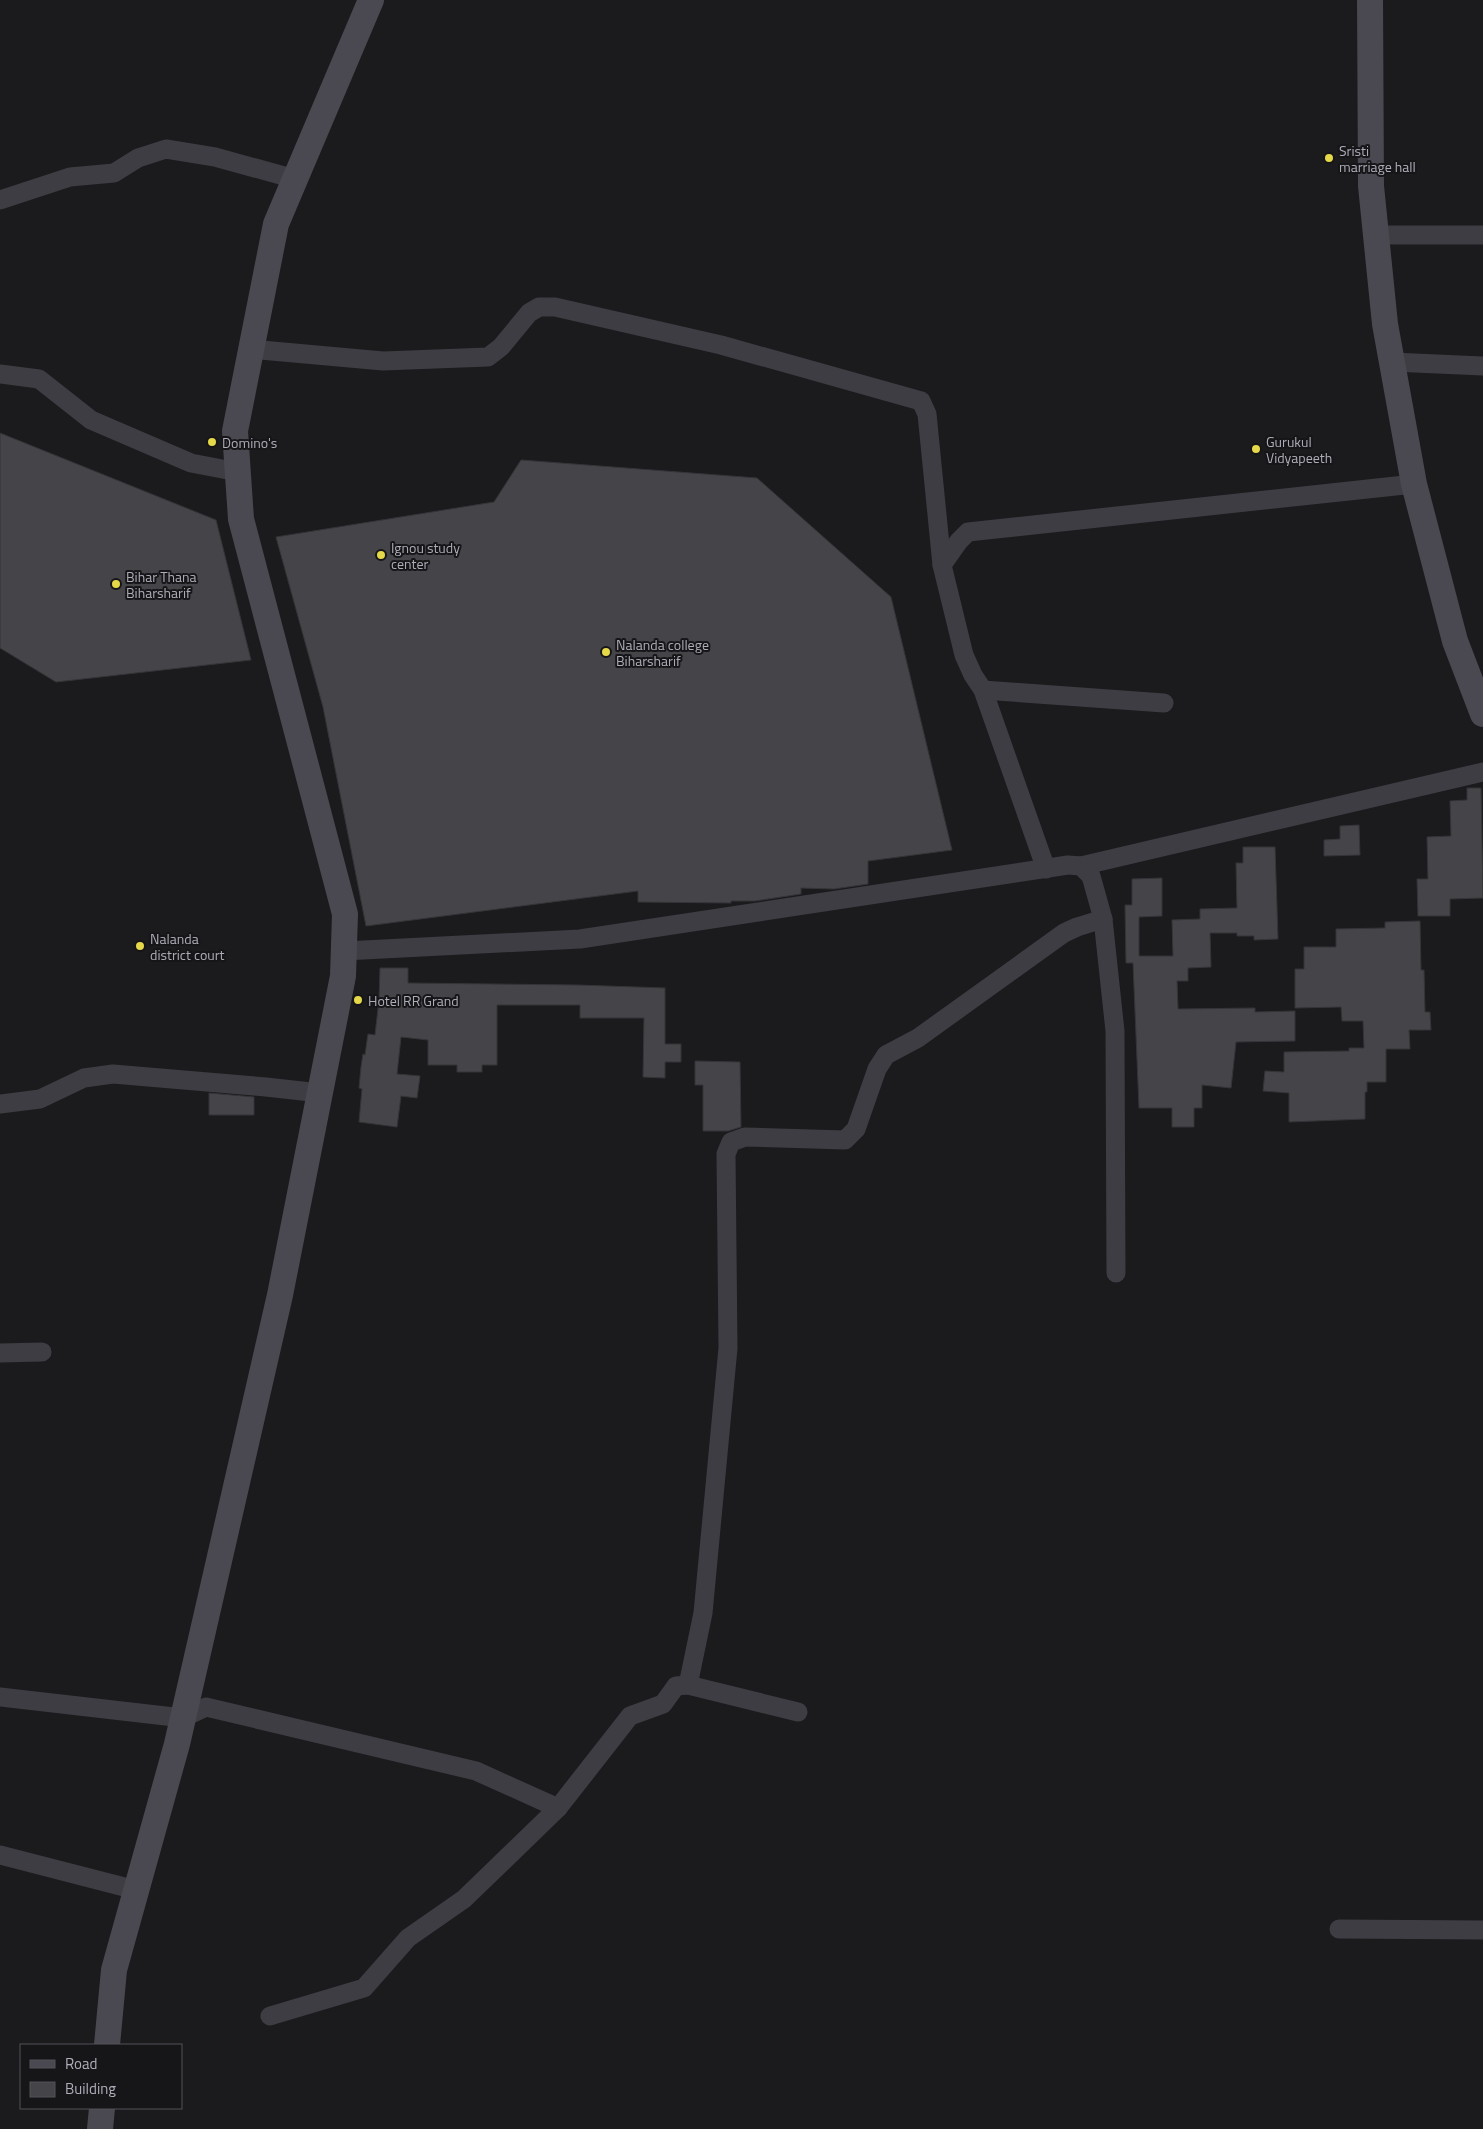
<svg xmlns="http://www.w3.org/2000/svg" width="1483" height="2129" font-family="'Titillium Web',sans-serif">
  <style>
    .building { fill: #454449; stroke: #353438 }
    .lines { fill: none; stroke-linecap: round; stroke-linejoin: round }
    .street { stroke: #3e3d43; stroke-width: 19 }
    .secondary { stroke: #4a4951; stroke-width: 26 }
    .poi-dot { fill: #e5d949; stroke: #161517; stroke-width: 2 }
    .labels { text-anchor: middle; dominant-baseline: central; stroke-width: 4; stroke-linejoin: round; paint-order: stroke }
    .poi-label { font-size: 14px; fill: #aeaeba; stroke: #161517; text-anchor: start }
  </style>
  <rect width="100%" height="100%" fill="#1b1a1c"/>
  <g class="building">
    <path d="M0 433 216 520 251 660 56 682 0 648Z"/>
    <path d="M521 460 757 478 891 597 952 850 868 861V884L834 889 801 888V894L755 901H731V903L638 902V891L366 926 323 707 276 537 494 502Z"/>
    <path d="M1467 788H1481L1483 898 1450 899V916H1418L1417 879H1428L1427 837 1451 836 1450 801 1467 800Z"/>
    <path d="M1359 825 1360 855 1324 856V840L1340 839V826Z"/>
    <path d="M1243 847H1275L1278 939 1254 940V936H1237V933H1210L1211 967 1188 968V981H1177L1178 1009 1255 1008V1012L1295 1011V1041L1236 1042 1231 1088 1202 1085V1108H1194V1127H1172V1108H1139L1133 963H1126L1125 905H1132V879L1162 878V916L1139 917V956H1173L1172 920 1200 919V909L1237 908 1236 863H1243Z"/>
    <path d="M1420 921 1421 970H1424L1425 1012H1430L1431 1030H1409L1410 1049H1386V1082H1367V1092H1365V1119L1289 1122V1093L1263 1091 1265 1071 1284 1072V1052L1349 1051V1048H1364L1363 1021H1342L1341 1007 1295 1008V969H1304V947H1336V929L1385 928V922Z"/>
    <path d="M380 968H408V983L578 985 665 988V1044H681V1062H665V1078L643 1077 644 1018H580V1005H497V1065H482V1072H457V1065H428V1040L401 1037 397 1074 420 1076 417 1098 401 1096 397 1127 359 1122 362 1089 359 1088 361 1067 363 1054 365 1055 368 1034 375 1035 379 1000Z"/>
    <path d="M695 1061 740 1062 741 1127 728 1131H703V1085H695Z"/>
    <path d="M209 1093 254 1097V1115H209Z"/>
  </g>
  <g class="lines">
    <g class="street">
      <path d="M0 200 70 177 114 173 138 158 166 149 215 157 295 179"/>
      <path d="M1376 235H1483"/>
      <path d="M250 349 383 361 488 357 501 347 529 313 539 307H555L721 345 921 401 927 414 942 565 964 655 973 675 983 690 1046 869"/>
      <path d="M1392 362 1483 366"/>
      <path d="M0 374 39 379 91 420 191 463 238 472"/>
      <path d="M942 565 959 541 968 532 1414 484"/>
      <path d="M983 690 1164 703"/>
      <path d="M1081 866 1483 772"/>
      <path d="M344 951 580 939 1068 865 1081 866 1091 876 1103 919 1115 1031 1116 1273"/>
      <path d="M0 1104 40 1099 84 1078 113 1074 266 1087 320 1093"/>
      <path d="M0 1353 42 1352"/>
      <path d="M688 1685 703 1613 728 1348 726 1154 731 1142 745 1137 845 1140 856 1129 877 1069 886 1055 918 1038 1064 933 1077 927 1103 919"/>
      <path d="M0 1697 183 1718 206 1707 476 1771 558 1808 464 1899 408 1938 364 1988 270 2016"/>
      <path d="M558 1808 630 1716 663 1704 676 1686 688 1685 798 1712"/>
      <path d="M0 1855 136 1890"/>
      <path d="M1339 1929 1483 1930"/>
    </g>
    <g class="secondary">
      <path d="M1370 0 1371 186 1385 324 1414 484 1455 641 1483 714"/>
      <path d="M107 2045 114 1970 177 1744 280 1295 343 976 345 914 241 519 235 431 276 224 371 0"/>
      <path d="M100 2129 102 2108"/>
    </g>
  </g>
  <g class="poi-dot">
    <circle cx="1329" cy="158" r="5"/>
    <circle cx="212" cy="442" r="5"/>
    <circle cx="1256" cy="449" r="5"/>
    <circle cx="381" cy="555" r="5"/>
    <circle cx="116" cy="584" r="5"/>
    <circle cx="606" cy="652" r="5"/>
    <circle cx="140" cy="946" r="5"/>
    <circle cx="358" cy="1000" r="5"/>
  </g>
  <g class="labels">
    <g class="poi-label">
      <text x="1339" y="150">Sristi<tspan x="1339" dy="16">marriage hall</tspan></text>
      <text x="1266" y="441">Gurukul<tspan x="1266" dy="16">Vidyapeeth</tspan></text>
      <text x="222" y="442">Domino's</text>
      <text x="391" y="547">Ignou study<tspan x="391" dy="16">center</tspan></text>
      <text x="126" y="576">Bihar Thana<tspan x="126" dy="16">Biharsharif</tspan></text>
      <text x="616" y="644">Nalanda college<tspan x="616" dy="16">Biharsharif</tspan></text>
      <text x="150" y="938">Nalanda<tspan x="150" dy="16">district court</tspan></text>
      <text x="368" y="1000">Hotel RR Grand</text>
    </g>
  </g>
  <rect x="20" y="2044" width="162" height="65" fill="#161517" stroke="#535258"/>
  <rect x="30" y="2060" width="25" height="8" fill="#4a4951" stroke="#535258"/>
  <text x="65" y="2069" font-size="15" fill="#aeaeba">Road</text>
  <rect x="30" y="2082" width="25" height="15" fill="#454449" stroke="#535258"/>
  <text x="65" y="2094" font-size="15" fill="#aeaeba">Building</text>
</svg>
